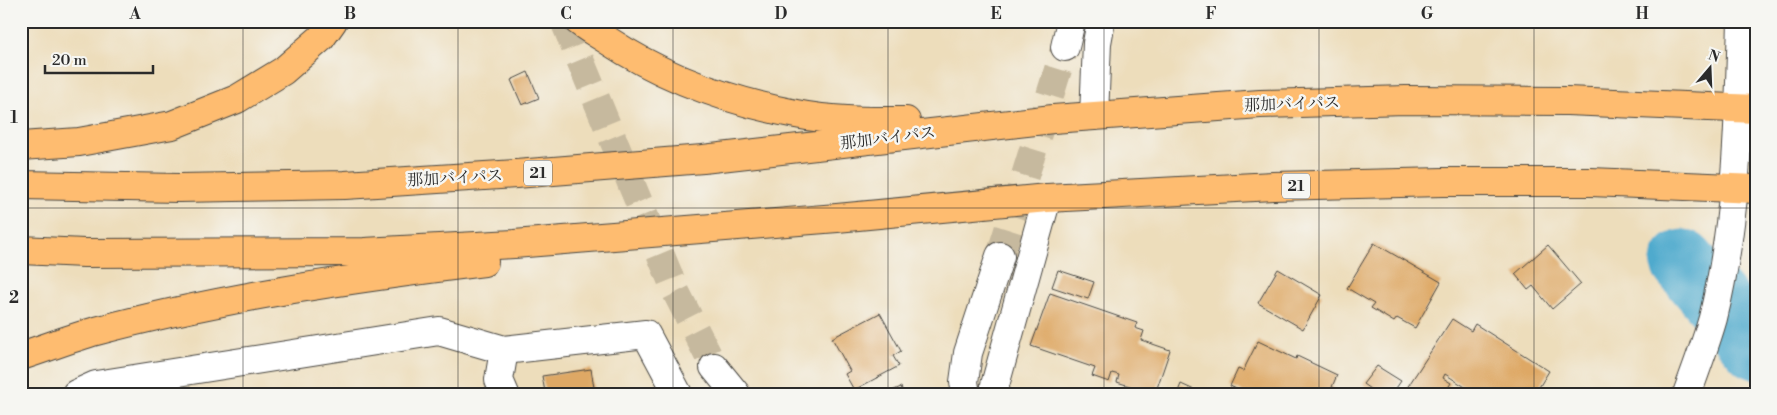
<svg xmlns="http://www.w3.org/2000/svg" width="1777" height="415" font-family="'Libre Bodoni','Noto Serif JP',serif">
  <style>
    .lines { fill: none; stroke-linecap: round; stroke-linejoin: round }
    .river { stroke: #50aacd; stroke-width: 65 }
    .building { fill: #dea865 }
    .minor-tunnel { stroke: #c6b99e; stroke-width: 28; stroke-dasharray: 28 14; stroke-linecap: butt }
    .minor-casing { stroke: #484641; stroke-width: 30 }
    .highway-casing { stroke: #484641; stroke-width: 30 }
    .minor { stroke: #fff; stroke-width: 28 }
    .highway { stroke: #febc70; stroke-width: 28 }
    .grid { fill: none; stroke: #2b2b2b; stroke-width: 1; stroke-opacity: 0.55 }
    .labels { text-anchor: middle; dominant-baseline: central; stroke-width: 5; stroke-linejoin: round; paint-order: stroke }
    .shield { fill: #f6f6f2; stroke: #686867; stroke-width: 1 }
    .shield-label { font-size: 15px; font-weight: bold; fill: #2b2b2b }
    .street-label { font-size: 16px; fill: #2b2b2b; stroke: #f6f6f2 }
    .neatline { fill: none; stroke: #2b2b2b; stroke-width: 2 }
    .grid-label { font-size: 16px; text-anchor: middle; font-weight: bold; fill: #2b2b2b }
  </style>
  <rect width="100%" height="100%" fill="#f6f6f2"/>
  <filter id="ink" filterUnits="userSpaceOnUse"><feTurbulence type="fractalNoise" baseFrequency=".02" numOctaves="2"/><feDisplacementMap in="SourceGraphic" scale="10" xChannelSelector="R" yChannelSelector="G"/><feConvolveMatrix kernelMatrix="1 2 1 2 8 2 1 2 1" color-interpolation-filters="sRGB"/></filter>
  <filter id="wash" filterUnits="userSpaceOnUse"><feTurbulence type="fractalNoise" baseFrequency=".0096" numOctaves="4" result="noise"/><feDisplacementMap in="SourceGraphic" scale="20" xChannelSelector="R" yChannelSelector="G"/><feGaussianBlur stdDeviation="1.12" result="paint"/><feColorMatrix in="noise" values="0 0 0 0 0 0 0 0 0 0 0 0 0 0 0 0 0 1.4 0 .05"/><feComposite in="paint" operator="in"/></filter>
  <g filter="url(#wash)">
    <rect width="100%" height="100%" fill="#edddbb"/>
    <g class="lines">
      <path class="river" d="M1683 262 1756 347"/>
    </g>
    <g id="blocks">
      <g class="building">
        <path d="M528 72 539 98 522 105 511 80Z"/>
        <path d="M1374 243 1441 282 1415 328 1397 318 1394 322 1371 308 1374 304 1347 288Z"/>
        <path d="M1548 245 1581 284 1552 309 1533 286 1528 290 1515 274Z"/>
        <path d="M1278 269 1322 295 1303 329 1258 303Z"/>
        <path d="M1058 270 1094 282 1088 299 1052 287Z"/>
        <path d="M1050 293 1137 323 1135 328 1144 331 1141 340 1170 350 1155 394 1117 382 1119 375 1112 373 1109 382 1092 376 1095 368 1031 346Z"/>
        <path d="M880 313 901 351 893 356 899 366 854 390 845 374 850 371 832 338Z"/>
        <path d="M1452 319 1471 331 1475 324 1549 371 1535 394H1476L1445 374 1443 378 1451 383 1444 394H1403Z"/>
        <path d="M1258 341 1296 359 1297 356 1337 375 1332 387 1346 394H1247L1230 386 1238 369 1243 371Z"/>
        <path d="M1377 366 1401 381 1392 394H1377L1363 384Z"/>
        <path d="M591 369 595 394H552V390L545 392 542 376Z"/>
        <path d="M1181 384 1203 394H1177Z"/>
        <path d="M901 387 904 394H885Z"/>
      </g>
    </g>
  </g>
  <g filter="url(#ink)">
    <use href="#blocks" fill-opacity="0" stroke="#484641" stroke-width="1"/>
    <g class="lines">
      <g class="minor-tunnel">
        <path d="M564 21 676 292 714 367"/>
        <path d="M1000 256 1065 47"/>
      </g>
      <g class="minor-casing">
        <g id="minor">
          <path d="M1065 47 1071 21"/>
          <path d="M1094 116 1097 43 1101 21"/>
          <path d="M504 350 499 380 505 394"/>
          <path d="M714 367 736 394"/>
          <path d="M76 394 96 385 439 331 504 350 646 334 678 394"/>
          <path d="M966 394 964 382 968 353 1000 256"/>
          <path d="M995 394V385L1047 198"/>
          <path d="M1687 394C1696 369 1706 343 1713 318 1737 220 1739 121 1742 21"/>
        </g>
      </g>
      <g class="highway-casing">
        <g id="highway">
          <path d="M578 21C587 28 597 34 607 40 664 78 729 101 796 114 830 121 872 121 906 121"/>
          <path d="M21 146 79 142 172 125 237 99 283 71 321 38 333 21"/>
          <path d="M21 185 179 188 345 185 516 174 703 159 1053 119 1260 104 1406 100 1567 101 1756 109"/>
          <path d="M21 250 84 253 364 252 514 244 837 218 1047 198 1273 186 1443 182H1591L1756 189"/>
          <path d="M21 356C46 348 71 338 96 331 223 297 354 278 484 262"/>
        </g>
      </g>
      <use href="#minor" class="minor"/>
      <use href="#highway" class="highway"/>
    </g>
  </g>
  <path class="grid" d="M243 21V394M458 21V394M673 21V394M888 21V394M1104 21V394M1319 21V394M1534 21V394M21 208H1756"/>
  <g class="labels">
    <g class="shield">
      <rect x="524" y="160.5" width="28" height="25" rx="4"/>
      <rect x="1282" y="173.5" width="28" height="25" rx="4"/>
    </g>
    <g class="shield-label">
      <text x="538" y="173">21</text>
      <text x="1296" y="186">21</text>
    </g>
    <g class="street-label">
      <text transform="translate(1292 104) rotate(-2)">那加バイパス</text>
      <text transform="translate(888 138) rotate(-7)">那加バイパス</text>
      <text transform="translate(455 178) rotate(-3)">那加バイパス</text>
    </g>
  </g>
  <rect width="1777" height="415" fill="none" stroke="#f6f6f2" stroke-width="55"/>
  <g transform="translate(1710 68) rotate(19)" stroke="#f6f6f2" stroke-width="4" paint-order="stroke">
  <path d="M0-4L9 19L0 12L-9 19Z" fill="#2b2b2b"/>
  <text y="-8" font-size="14" font-weight="bold" text-anchor="middle" fill="#2b2b2b">N</text>
  </g>
  <path d="M45 65v8h108v-8" fill="none" stroke="#2b2b2b" stroke-width="2.5"/>
  <text x="52" y="65" font-size="15" fill="#2b2b2b" stroke="#f6f6f2" stroke-width="4" paint-order="stroke">20 m</text>
  <rect x="28" y="28" width="1722" height="360" class="neatline"/>
  <g class="grid-label">
    <text x="135" y="19">A</text>
    <text x="350" y="19">B</text>
    <text x="566" y="19">C</text>
    <text x="781" y="19">D</text>
    <text x="996" y="19">E</text>
    <text x="1211" y="19">F</text>
    <text x="1427" y="19">G</text>
    <text x="1642" y="19">H</text>
    <text x="14" y="123">1</text>
    <text x="14" y="303">2</text>
  </g>
</svg>
